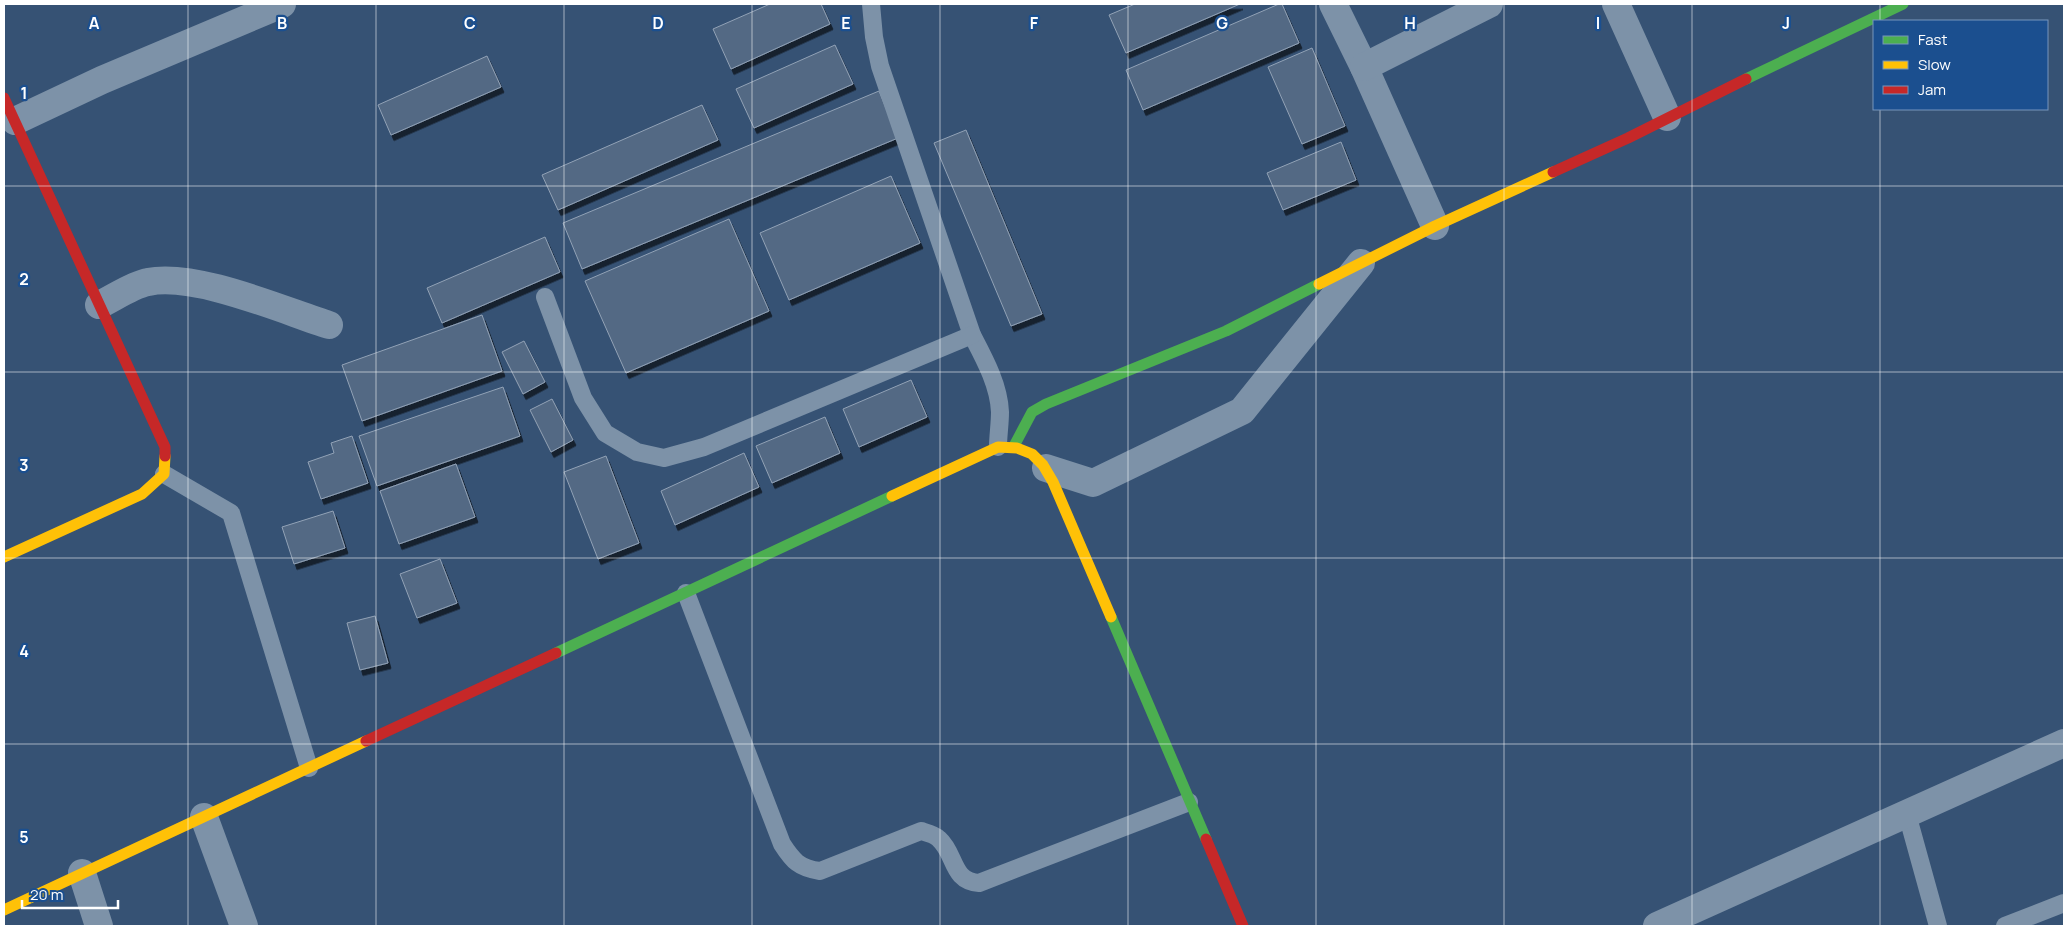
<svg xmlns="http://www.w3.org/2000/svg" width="2068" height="930" font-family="Manrope,sans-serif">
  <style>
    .building { fill: #526984; stroke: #92a2b6; filter: url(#shadow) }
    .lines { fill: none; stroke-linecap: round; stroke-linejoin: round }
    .lane { stroke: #7d92a8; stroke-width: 18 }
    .street { stroke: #7d92a8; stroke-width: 28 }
    .fast { stroke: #4caf50; stroke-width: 11 }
    .slow { stroke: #ffc107; stroke-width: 11 }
    .jam { stroke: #c62828; stroke-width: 11 }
    .grid { fill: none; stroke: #fff; stroke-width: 1; stroke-opacity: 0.55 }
    .grid-label { font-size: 16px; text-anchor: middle; font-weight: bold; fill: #fff; stroke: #1b4f8f; stroke-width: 4.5; stroke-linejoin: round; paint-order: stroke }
  </style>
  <defs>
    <filter id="shadow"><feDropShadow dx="3" dy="5.5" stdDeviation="0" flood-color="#0009"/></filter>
  </defs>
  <rect width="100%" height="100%" fill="#365274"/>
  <g class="building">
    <path d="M770 4H821L830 24 731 69 713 29Z"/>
    <path d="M1135 4H1240L1126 53 1109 15Z"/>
    <path d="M1279 4H1282L1299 43 1143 110 1126 70Z"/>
    <path d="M835 45 853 84 754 128 736 89Z"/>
    <path d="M1312 48 1345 126 1302 144 1268 67Z"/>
    <path d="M487 56 501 87 391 135 378 105Z"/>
    <path d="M879 91 898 138 582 269 563 223Z"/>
    <path d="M702 105 718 140 558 210 542 175Z"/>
    <path d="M966 130 1042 314 1011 326 934 143Z"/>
    <path d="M1341 142 1356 180 1283 210 1267 173Z"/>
    <path d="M891 176 920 243 789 300 760 233Z"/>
    <path d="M729 219 769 311 626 373 585 281Z"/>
    <path d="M545 237 560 272 442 323 427 288Z"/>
    <path d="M482 315 502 371 362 421 342 365Z"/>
    <path d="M524 341 545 382 523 394 502 352Z"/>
    <path d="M911 380 927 417 859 447 843 409Z"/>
    <path d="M503 387 520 436 377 486 359 436Z"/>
    <path d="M552 399 573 440 551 452 530 410Z"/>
    <path d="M825 417 840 453 772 483 756 446Z"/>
    <path d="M352 436 368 483 321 499 308 462 334 453 331 443Z"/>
    <path d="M744 453 759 487 675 525 661 491Z"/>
    <path d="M606 456 639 543 598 559 564 472Z"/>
    <path d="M456 464 475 517 399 544 380 491Z"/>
    <path d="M333 511 345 548 294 564 282 527Z"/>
    <path d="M440 559 457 603 417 618 400 574Z"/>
    <path d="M375 616 388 663 360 670 347 623Z"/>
  </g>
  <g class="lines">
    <g class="lane">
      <path d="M871 4 874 37 880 66 972 335C984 358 999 385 1000 412 1000 424 998 436 998 447"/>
      <path d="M545 297 583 398 605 433 637 452 664 458 704 447 972 335"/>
      <path d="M164 474 231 513 309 768"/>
      <path d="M686 593 782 844C793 861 799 868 820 871L921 831C928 833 934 834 939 839 956 854 951 881 979 883L1189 802"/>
      <path d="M1907 814 1938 926"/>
      <path d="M2005 926 2064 903"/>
    </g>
    <g class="street">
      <path d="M1333 4 1364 67 1435 226"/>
      <path d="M1616 4 1667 117"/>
      <path d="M1364 67 1489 4"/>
      <path d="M15 121 102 80 282 4"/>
      <path d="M99 305C114 298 132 285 148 282 195 272 282 310 329 325"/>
      <path d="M1046 468 1093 483 1242 411 1361 263"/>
      <path d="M204 817 244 926"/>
      <path d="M82 873 99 926"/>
      <path d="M1657 926 2064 743"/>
    </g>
    <g class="fast">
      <path d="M1746 79 1903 4"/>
      <path d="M1014 446 1032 412 1046 404 1226 331 1319 284"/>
      <path d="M1111 617 1206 839"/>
      <path d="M556 653 892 496"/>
    </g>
    <g class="slow">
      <path d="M1319 284 1435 226 1553 172"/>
      <path d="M892 496 998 447 1017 448 1032 454 1043 465 1053 482 1111 617"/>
      <path d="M4 557 142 494 164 474 165 456"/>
      <path d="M4 910 366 741"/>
    </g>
    <g class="jam">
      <path d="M4 98 165 447V456"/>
      <path d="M1553 172 1628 138 1746 79"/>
      <path d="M366 741 556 653"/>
      <path d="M1206 839 1243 926"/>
    </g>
  </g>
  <path class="grid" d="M188 4V926M376 4V926M564 4V926M752 4V926M940 4V926M1128 4V926M1316 4V926M1504 4V926M1692 4V926M1880 4V21M1880 109V926M4 186H2064M4 372H2064M4 558H2064M4 744H2064"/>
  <g class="grid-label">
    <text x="94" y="29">A</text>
    <text x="282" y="29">B</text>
    <text x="470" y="29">C</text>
    <text x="658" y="29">D</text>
    <text x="846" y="29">E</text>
    <text x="1034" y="29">F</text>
    <text x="1222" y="29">G</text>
    <text x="1410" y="29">H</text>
    <text x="1598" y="29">I</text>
    <text x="1786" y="29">J</text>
    <text x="24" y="99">1</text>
    <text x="24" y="285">2</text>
    <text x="24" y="471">3</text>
    <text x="24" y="657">4</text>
    <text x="24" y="843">5</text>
  </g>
  <rect width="2068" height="930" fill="none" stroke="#ffffff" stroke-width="10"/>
  <rect x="1873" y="20" width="175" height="90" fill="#1b4f8f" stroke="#7695bc"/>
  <rect x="1883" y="36" width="25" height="8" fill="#4caf50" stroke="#7695bc"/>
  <text x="1918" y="45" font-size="15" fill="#ffffff">Fast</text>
  <rect x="1883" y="61" width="25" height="8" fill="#ffc107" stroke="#7695bc"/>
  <text x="1918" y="70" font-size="15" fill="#ffffff">Slow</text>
  <rect x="1883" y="86" width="25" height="8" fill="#c62828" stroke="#7695bc"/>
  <text x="1918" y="95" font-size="15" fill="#ffffff">Jam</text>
  <path d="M22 900v8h96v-8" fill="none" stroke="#ffffff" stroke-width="2.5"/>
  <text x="30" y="900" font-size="15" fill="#ffffff" stroke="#1b4f8f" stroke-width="4" paint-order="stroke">20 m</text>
</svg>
